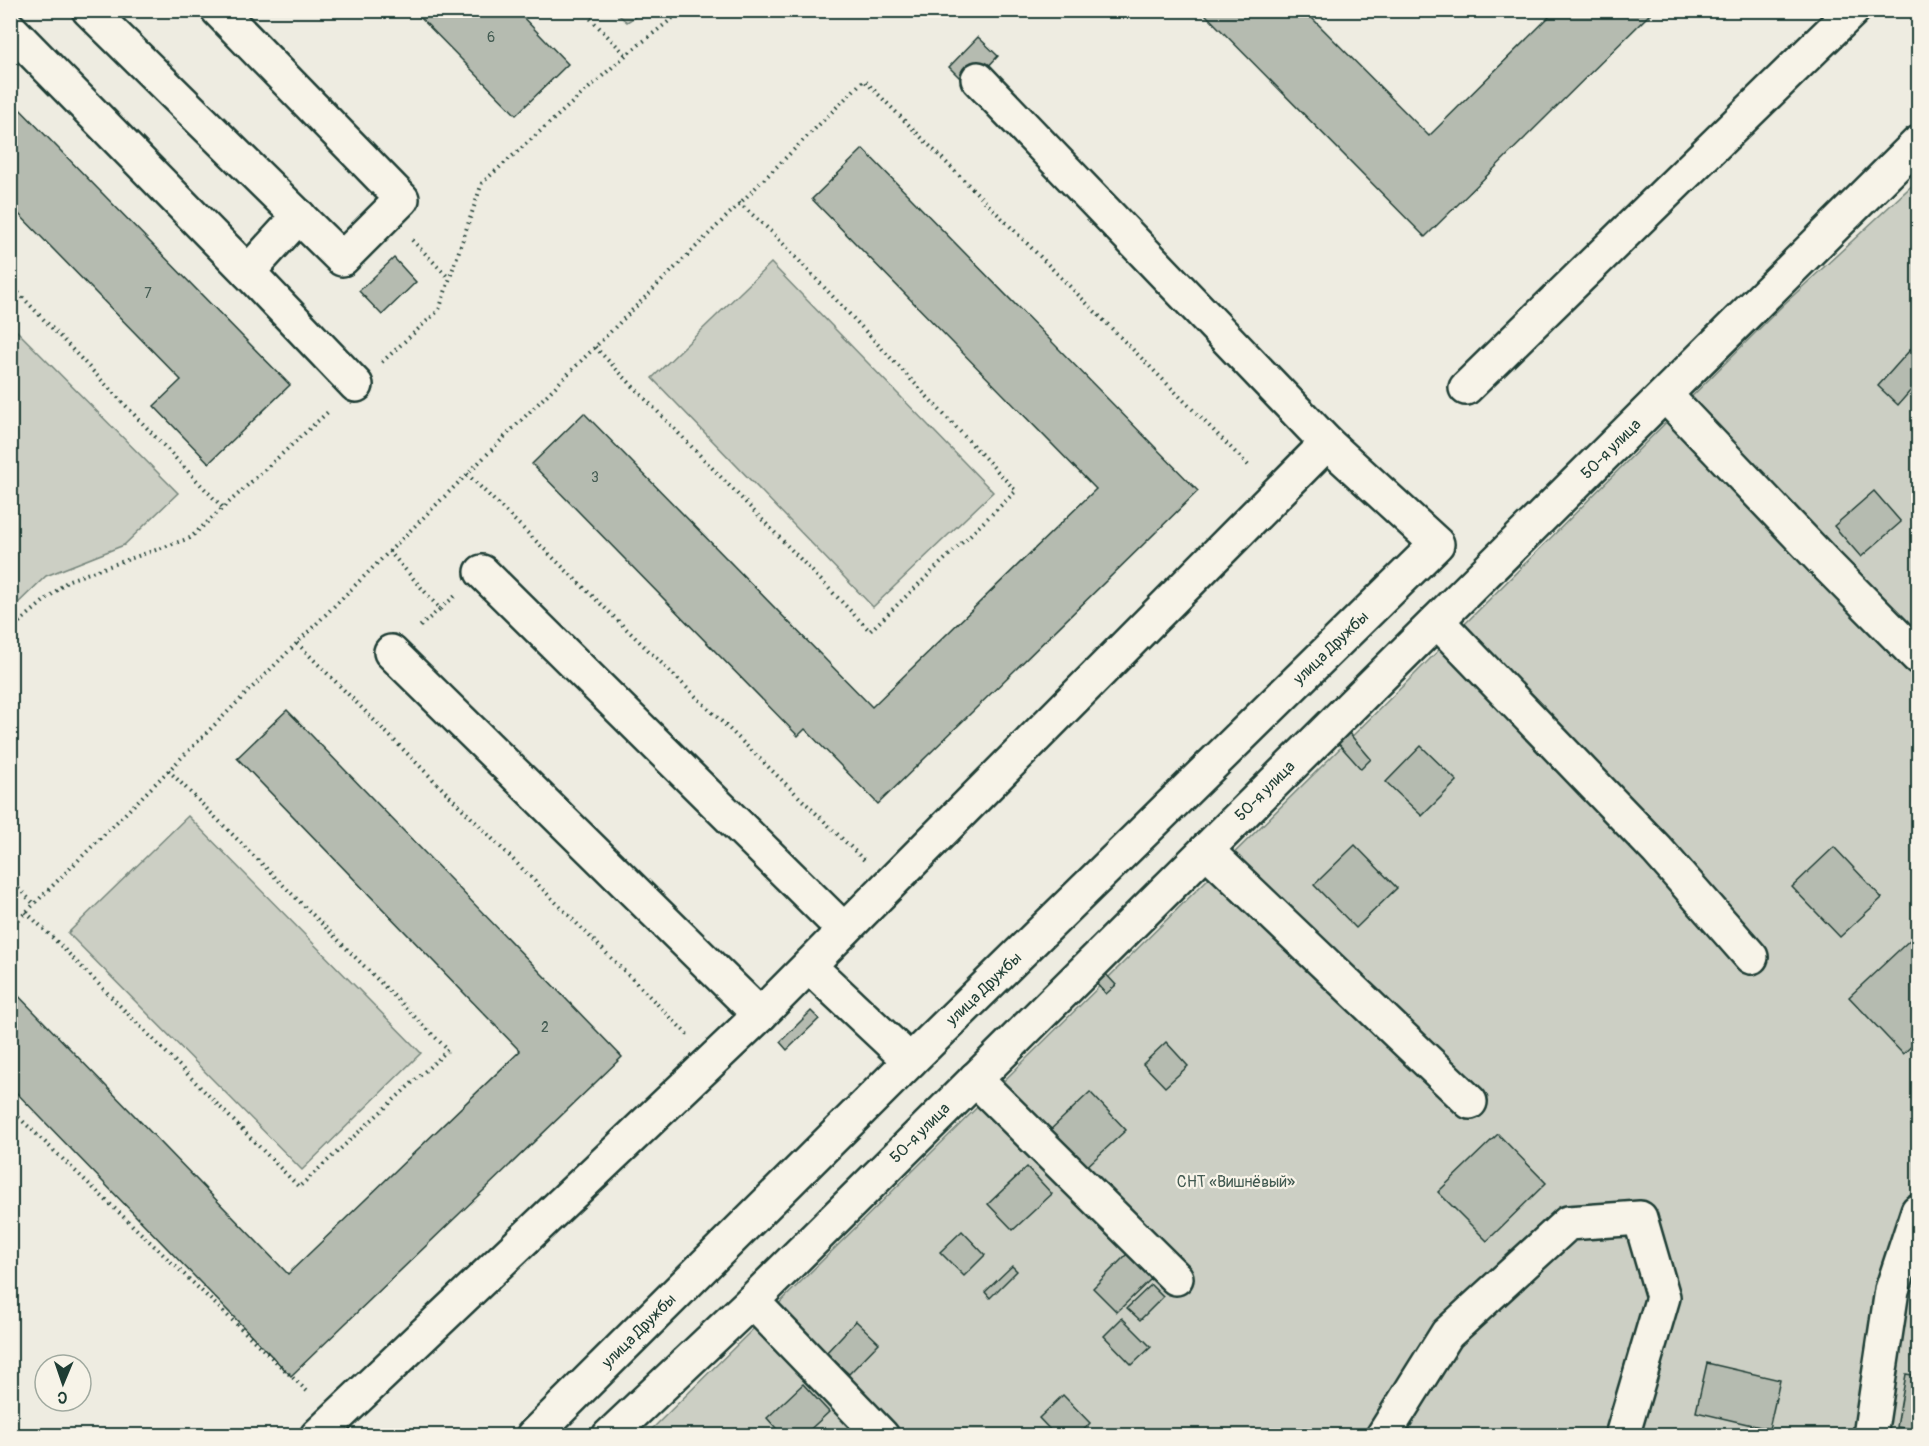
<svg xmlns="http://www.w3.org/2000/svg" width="1929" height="1446" font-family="Pangolin,sans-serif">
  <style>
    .green { fill: #cccfc4; stroke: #76867c; stroke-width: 1.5 }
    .building { fill: #b5bbb0; stroke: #1f3d34; stroke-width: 1.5 }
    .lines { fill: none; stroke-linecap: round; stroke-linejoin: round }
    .minor-casing { stroke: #1f3d34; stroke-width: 38 }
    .path { stroke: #1f3d34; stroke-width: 4; stroke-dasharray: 1.5 4.5; stroke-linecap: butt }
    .minor { stroke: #f7f3e8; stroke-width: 33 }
    .labels { text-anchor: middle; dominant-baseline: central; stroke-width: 4.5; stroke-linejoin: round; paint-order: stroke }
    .number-label { font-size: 14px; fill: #445c53 }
    .street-label { font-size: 16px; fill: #1f3d34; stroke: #f7f3e8 }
    .park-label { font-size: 16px; fill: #425a51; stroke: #f7f3e8 }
  </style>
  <rect width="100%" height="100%" fill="#eeece1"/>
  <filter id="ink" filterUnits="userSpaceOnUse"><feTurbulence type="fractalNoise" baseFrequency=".0167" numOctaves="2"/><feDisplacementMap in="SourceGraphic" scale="12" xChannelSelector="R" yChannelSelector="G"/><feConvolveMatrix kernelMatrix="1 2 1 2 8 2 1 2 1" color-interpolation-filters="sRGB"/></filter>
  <g filter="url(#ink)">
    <g class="green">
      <path d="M614 11H644L627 22Z"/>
      <path d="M1918 180V1435L645 1436 1414 675 1783 305Z"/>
      <path d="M771 263 993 492 873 607 652 378Z"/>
      <path d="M11 325 178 493 124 545 46 576 11 610Z"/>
      <path d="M188 816 421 1053 302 1170 68 933Z"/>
    </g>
    <g class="building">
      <path d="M413 10H516L568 64 516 115Z"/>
      <path d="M1201 10H1304L1429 136 1556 10H1654L1425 237Z"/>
      <path d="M978 37 998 56 969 87 949 67Z"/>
      <path d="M10 99 290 385 209 463 154 406 181 380 10 205Z"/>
      <path d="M863 149 1198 491 878 804 805 729 798 736 532 464 584 413 872 707 1096 489 812 199Z"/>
      <path d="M394 258 416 282 382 315 359 291Z"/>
      <path d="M1918 341V382L1898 405 1878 386Z"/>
      <path d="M1874 491 1901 522 1861 557 1834 526Z"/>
      <path d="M287 710 622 1057 291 1376 10 1086V987L288 1274 520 1051 237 758Z"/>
      <path d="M1348 732 1371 759 1361 769 1337 742Z"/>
      <path d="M1421 746 1457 781 1422 816 1386 782Z"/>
      <path d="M1355 845 1397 888 1356 928 1314 885Z"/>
      <path d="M1834 847 1882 898 1840 937 1792 887Z"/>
      <path d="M1915 935 1918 939V1040L1903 1054 1849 997Z"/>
      <path d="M1104 972 1116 985 1106 994 1094 981Z"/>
      <path d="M811 1011 819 1019 787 1050 780 1042Z"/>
      <path d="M1166 1042 1188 1066 1165 1087 1143 1064Z"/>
      <path d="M1090 1092 1126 1130 1082 1171 1047 1133Z"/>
      <path d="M1498 1134 1546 1183 1487 1241 1438 1192Z"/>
      <path d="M1027 1167 1052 1194 1013 1230 988 1204Z"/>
      <path d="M962 1231 985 1255 964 1276 940 1252Z"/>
      <path d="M1127 1254 1151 1279 1117 1312 1093 1288Z"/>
      <path d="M1012 1266 1017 1271 990 1298 985 1292Z"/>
      <path d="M1151 1285 1163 1297 1140 1320 1127 1308Z"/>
      <path d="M1122 1318 1151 1347 1132 1365 1104 1336Z"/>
      <path d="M856 1321 879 1343 849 1374 826 1353Z"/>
      <path d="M1707 1363 1780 1380 1769 1429 1696 1412Z"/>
      <path d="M1906 1374 1918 1376V1430L1897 1427Z"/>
      <path d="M803 1384 829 1412 803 1436H783L767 1418Z"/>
      <path d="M1063 1395 1090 1423 1078 1436H1056L1039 1418Z"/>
    </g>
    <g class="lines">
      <g class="minor-casing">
        <g id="minor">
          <path d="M89 10 342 259 402 199 218 10"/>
          <path d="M10 29 248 272 356 385"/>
          <path d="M248 272 299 216"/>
          <path d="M1466 388 1853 10"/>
          <path d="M1665 395 1827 565 1918 657"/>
          <path d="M482 572 844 930"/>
          <path d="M1437 621 1657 850 1751 957"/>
          <path d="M391 652 760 1015"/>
          <path d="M1206 850 1470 1102"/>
          <path d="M809 966 910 1061"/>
          <path d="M975 1079 1176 1278"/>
          <path d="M752 1301 882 1436"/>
          <path d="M317 1436 760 1015 1327 443"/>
          <path d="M533 1436 910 1061 1437 544 1327 443 978 79"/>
          <path d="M609 1436 752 1301 1918 143"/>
          <path d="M1383 1436 1447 1334 1568 1223 1640 1218 1663 1297 1622 1436"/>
          <path d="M1870 1436 1892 1290 1918 1211"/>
        </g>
      </g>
      <g class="path">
        <path d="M582 10 626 55"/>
        <path d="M412 240 449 278"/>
        <path d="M10 284 223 508"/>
        <path d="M595 347 870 631 1016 491 772 232 739 203"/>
        <path d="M382 362 439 310 482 183 626 55 683 10"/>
        <path d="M467 474 864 860"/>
        <path d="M389 551 440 609 417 629"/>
        <path d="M440 609 455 596"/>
        <path d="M10 630 69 580 190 538 330 410"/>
        <path d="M297 643 688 1035"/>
        <path d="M10 880 34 904"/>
        <path d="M26 912 54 939 299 1187 448 1050 168 770"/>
        <path d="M10 928 864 80 1251 468"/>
        <path d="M10 1109 310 1394"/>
      </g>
      <use href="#minor" class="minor"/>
    </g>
  </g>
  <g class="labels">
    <g class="number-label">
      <text x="491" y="37">6</text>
      <text x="148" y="293">7</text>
      <text x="595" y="477">3</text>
      <text x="545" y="1027">2</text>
    </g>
    <g class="street-label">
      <text transform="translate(1611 449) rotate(-45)">50-я улица</text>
      <text transform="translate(1331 648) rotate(-44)">улица Дружбы</text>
      <text transform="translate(1265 791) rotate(-45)">50-я улица</text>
      <text transform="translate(984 989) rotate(-44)">улица Дружбы</text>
      <text transform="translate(920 1133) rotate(-45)">50-я улица</text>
      <text transform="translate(639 1331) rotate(-45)">улица Дружбы</text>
    </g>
    <g class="park-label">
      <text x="1236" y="1182">СНТ «Вишнёвый»</text>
    </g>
  </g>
  <rect width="1929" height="1446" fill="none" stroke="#f7f3e8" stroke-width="36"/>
  <rect x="18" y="18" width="1893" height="1410" fill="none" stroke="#1f3d34" stroke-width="2" filter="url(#ink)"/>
  <g transform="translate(63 1383) rotate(182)"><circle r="28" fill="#f7f3e8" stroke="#a1aaa0" stroke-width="1.5"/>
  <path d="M0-4.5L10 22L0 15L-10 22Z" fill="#1f3d34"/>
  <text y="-9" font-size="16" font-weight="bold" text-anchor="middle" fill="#1f3d34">С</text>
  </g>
</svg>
